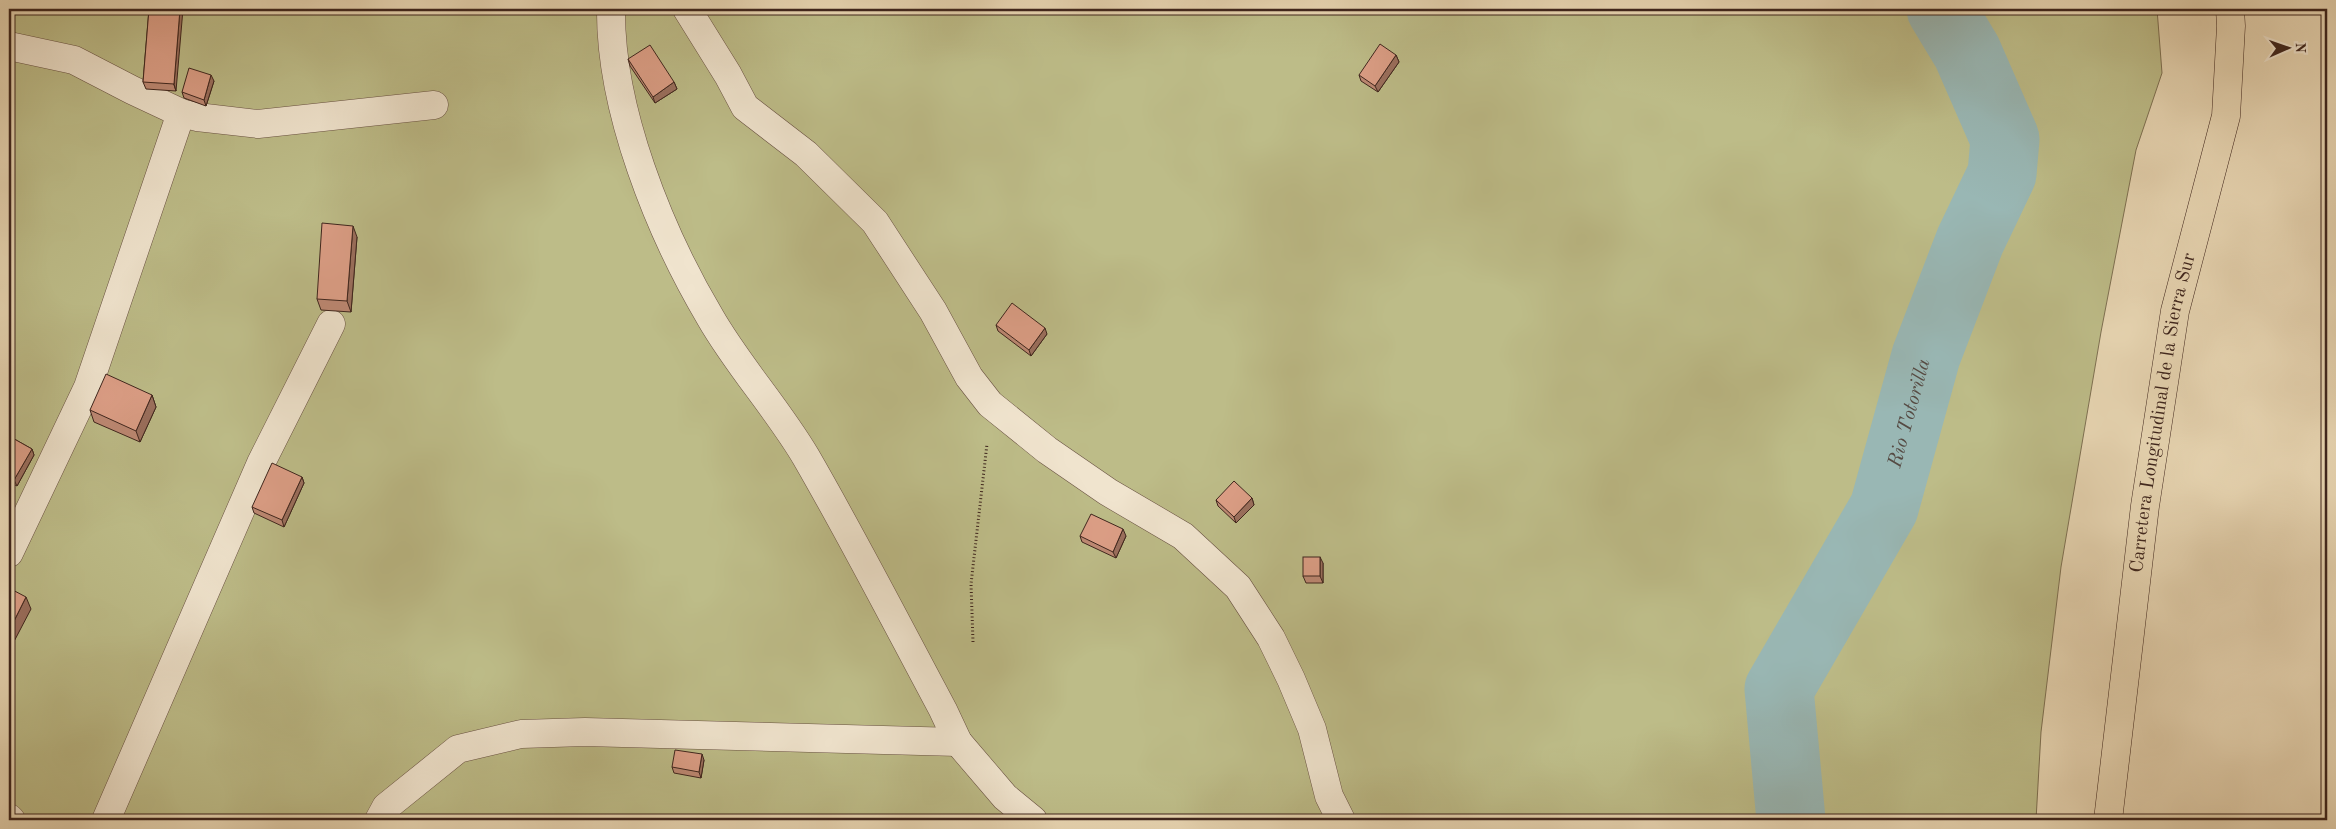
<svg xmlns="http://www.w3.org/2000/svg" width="2336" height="829" font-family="'Old Standard TT',serif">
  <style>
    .green { fill: #bdbc88; stroke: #7e7052 }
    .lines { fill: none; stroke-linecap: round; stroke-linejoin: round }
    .river { stroke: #99b7b4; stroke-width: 69 }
    .minor-casing { stroke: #685142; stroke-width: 29 }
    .trunk-casing { stroke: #3e251d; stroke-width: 29 }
    .path { stroke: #3e251d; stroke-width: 3; stroke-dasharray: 1 2.5; stroke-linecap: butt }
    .minor { stroke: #f0e4ce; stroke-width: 28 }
    .trunk { stroke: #e8d6b3; stroke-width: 28 }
    .wall { fill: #be8974; stroke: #3e251d }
    .shaded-wall { fill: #9b6f5e; stroke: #3e251d }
    .building { fill: #dd9f87; stroke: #3e251d }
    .labels { text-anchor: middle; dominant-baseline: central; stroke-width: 4.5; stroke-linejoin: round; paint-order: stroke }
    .street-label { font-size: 19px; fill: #3e251d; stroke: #f0e4ce }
    .water-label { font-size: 20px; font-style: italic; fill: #554a43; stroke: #f0e4ce }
  </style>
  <rect width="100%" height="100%" fill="#e8d6b3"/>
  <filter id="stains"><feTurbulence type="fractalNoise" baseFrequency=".004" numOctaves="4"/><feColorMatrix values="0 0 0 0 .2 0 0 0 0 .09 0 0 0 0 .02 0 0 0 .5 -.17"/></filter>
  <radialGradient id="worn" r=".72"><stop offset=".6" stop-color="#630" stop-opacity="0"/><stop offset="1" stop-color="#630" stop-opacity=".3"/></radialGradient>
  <path class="green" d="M9 9H2157L2162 73 2136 150 2101 332 2061 567 2041 732 2036 820H9Z"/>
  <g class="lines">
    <path class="river" id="s1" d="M1791 820 1779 689 1884 508 1926 356 1970 241 2002 174 2005 139 1967 52 1941 9"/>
    <g class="minor-casing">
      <g id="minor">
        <path d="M611 9C610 109 659 231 710 317 738 366 777 408 806 457 854 540 898 626 943 710L958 742 1005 797 1033 820"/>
        <path d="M687 9 728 75 745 107 806 154 875 222 933 311 969 377 990 404 1047 450 1108 492 1183 536 1238 587 1271 638 1291 679 1312 729 1329 796 1341 820"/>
        <path d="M9 46 74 60 132 90 181 113 197 117 258 124 434 105"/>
        <path d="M9 553 88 387 181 113"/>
        <path d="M9 818 11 820"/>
        <path d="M106 820 261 463 331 324"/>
        <path d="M379 820 386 807 458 749 521 734 585 732 958 742"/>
      </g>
    </g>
    <g class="trunk-casing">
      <g id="trunk">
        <path id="s2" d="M2108 820 2145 506 2175 311 2226 116 2231 26 2230 9"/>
      </g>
    </g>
    <path class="path" d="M973 642 971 584 987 444"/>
    <use href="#minor" class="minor"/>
    <use href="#trunk" class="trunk"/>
  </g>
  <g class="wall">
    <path d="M149 9 176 91 146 89 143 82Z"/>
    <path d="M1396 55 1399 62 1378 92 1361 81 1359 75Z"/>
    <path d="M628 59 674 82 677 89 655 103 630 66Z"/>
    <path d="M214 81 206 106 184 98 182 92Z"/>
    <path d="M357 237 351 312 321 310 317 299Z"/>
    <path d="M996 325 1047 334 1031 356 998 331Z"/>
    <path d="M152 395 156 407 140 442 94 422 90 410Z"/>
    <path d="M9 436 32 449 34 455 17 486 9 482Z"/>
    <path d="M302 477 304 483 284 527 254 513 252 507Z"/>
    <path d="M1252 498 1254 505 1236 523 1218 506 1216 500Z"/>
    <path d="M1080 536H1126L1116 558 1082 542Z"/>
    <path d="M1323 563V583H1306L1303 576Z"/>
    <path d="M704 760 701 778 674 773 672 767Z"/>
  </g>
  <g class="shaded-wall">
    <path d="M180 9H183L176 91 174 84Z"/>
    <path d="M1396 55 1399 62 1378 92 1375 86Z"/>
    <path d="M211 75 214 81 206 106 204 100Z"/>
    <path d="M674 82 677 89 655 103 653 97Z"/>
    <path d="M353 226 357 237 351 312 347 301Z"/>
    <path d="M1045 328 1047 334 1031 356 1029 350Z"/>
    <path d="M152 395 156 407 140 442 136 431Z"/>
    <path d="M32 449 34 455 17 486 14 480Z"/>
    <path d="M302 477 304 483 284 527 282 520Z"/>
    <path d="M1252 498 1254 505 1236 523 1234 517Z"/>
    <path d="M1123 529 1126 536 1116 558 1113 552Z"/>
    <path d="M1320 557 1323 563V583L1320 576Z"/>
    <path d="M26 597 31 609 9 651V631Z"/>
    <path d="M702 754 704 760 701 778 699 772Z"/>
  </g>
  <g class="building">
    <path d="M149 9H180L174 84 143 82Z"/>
    <path d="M1380 44 1396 55 1375 86 1359 75Z"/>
    <path d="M650 45 674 82 653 97 628 59Z"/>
    <path d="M189 68 211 75 204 100 182 92Z"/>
    <path d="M322 223 353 226 347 301 317 299Z"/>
    <path d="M1012 303 1045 328 1029 350 996 325Z"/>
    <path d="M106 374 152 395 136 431 90 410Z"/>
    <path d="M9 436 32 449 14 480 9 477Z"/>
    <path d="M272 463 302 477 282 520 252 507Z"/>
    <path d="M1234 481 1252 498 1234 517 1216 500Z"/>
    <path d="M1091 514 1123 529 1113 552 1080 536Z"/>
    <rect x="1303" y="557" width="17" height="19"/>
    <path d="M9 588 26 597 9 631Z"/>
    <path d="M675 750 702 754 699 772 672 767Z"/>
  </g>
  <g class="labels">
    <g class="street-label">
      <text stroke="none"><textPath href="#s2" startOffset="411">Carretera Longitudinal de la Sierra Sur</textPath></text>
    </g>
    <g class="water-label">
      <text stroke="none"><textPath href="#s1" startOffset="439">Rio Totorilla</textPath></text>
    </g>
  </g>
  <rect width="2336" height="829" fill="none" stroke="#e8d6b3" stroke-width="30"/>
  <rect x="10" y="10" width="2316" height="809" fill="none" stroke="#3e251d" stroke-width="2.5"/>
  <rect x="15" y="15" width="2306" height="799" fill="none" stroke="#3e251d"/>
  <g transform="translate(2288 48) rotate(88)" stroke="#f0e4ce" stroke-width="4" paint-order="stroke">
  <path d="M0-4L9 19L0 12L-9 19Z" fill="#3e251d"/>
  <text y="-8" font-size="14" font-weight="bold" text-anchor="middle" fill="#3e251d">N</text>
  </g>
  <rect width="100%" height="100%" filter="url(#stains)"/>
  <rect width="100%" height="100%" fill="url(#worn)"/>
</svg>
